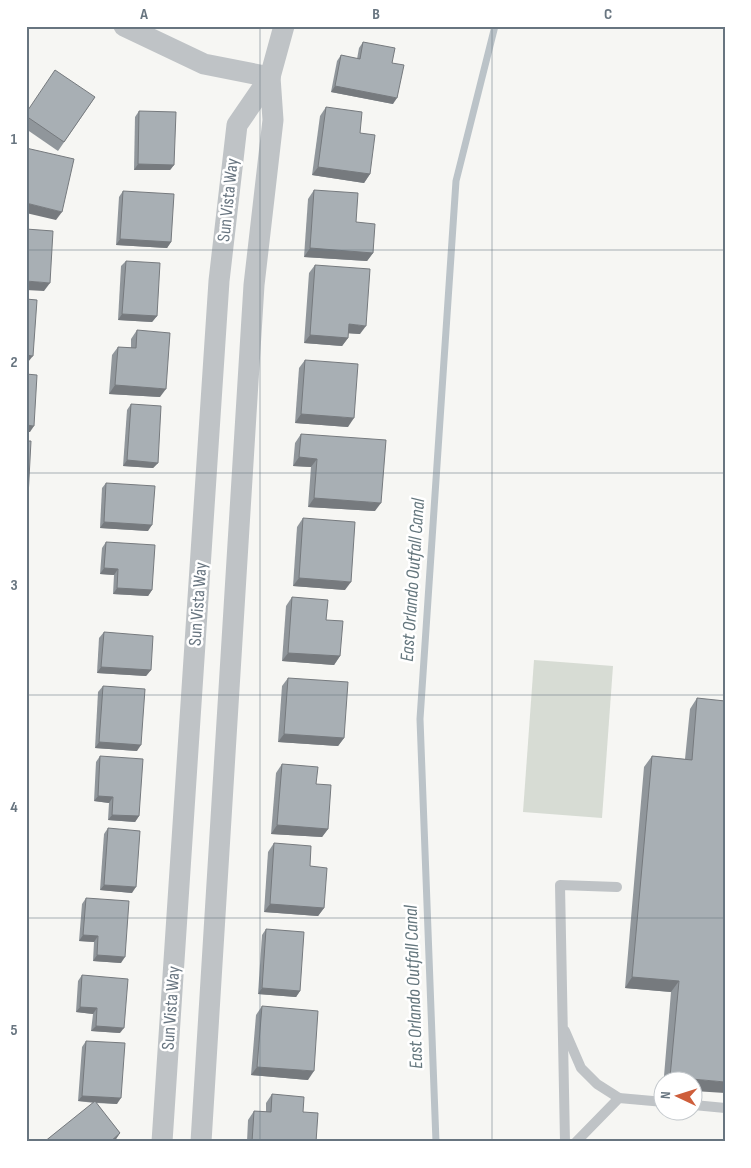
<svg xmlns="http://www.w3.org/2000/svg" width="751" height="1168" font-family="'Sofia Sans Condensed',sans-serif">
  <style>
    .green { fill: #d7dcd4 }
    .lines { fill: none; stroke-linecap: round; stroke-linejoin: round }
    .stream { stroke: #bbc3c8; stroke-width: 7 }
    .service { stroke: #bfc3c6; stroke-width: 10 }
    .minor { stroke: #bfc3c6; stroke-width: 21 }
    .wall { fill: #90969b }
    .shaded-wall { fill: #767a7e }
    .building { fill: #a8afb4; stroke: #767a7e }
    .grid { fill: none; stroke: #687580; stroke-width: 1; stroke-opacity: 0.55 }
    .labels { text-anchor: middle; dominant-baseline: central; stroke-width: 5; stroke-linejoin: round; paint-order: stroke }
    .street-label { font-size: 18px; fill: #687580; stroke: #fff }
    .water-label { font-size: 19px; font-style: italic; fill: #64767d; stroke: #fff }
    .neatline { fill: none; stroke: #687580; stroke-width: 2 }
    .grid-label { font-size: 16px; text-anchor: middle; font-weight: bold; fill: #687580 }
  </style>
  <rect width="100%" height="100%" fill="#f6f6f3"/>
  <path class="green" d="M534 660 613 666 602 818 523 812Z"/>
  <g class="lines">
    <path class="stream" d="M436 1142 420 719 456 181 495 26"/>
    <g class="service">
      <path d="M565 1031 581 1068 597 1084 619 1098"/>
      <path d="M694 1105 725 1108"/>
      <path d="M565 1142 560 885 617 887"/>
      <path d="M576 1142 619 1098 664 1102"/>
    </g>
    <g class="minor">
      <path d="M124 26 204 64 270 77"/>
      <path d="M162 1142 219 281 237 125 270 77"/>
      <path d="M201 1142 254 285 273 120 270 77 284 26"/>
    </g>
  </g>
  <g class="wall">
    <path d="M363 42 392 63 393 104 331 92 337 61 341 55 357 59 359 48Z"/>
    <path d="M95 97 58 151 26 129V113Z"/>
    <path d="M326 107 360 133 370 174 364 183 312 175 320 116Z"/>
    <path d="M139 111 174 165 170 170H134L135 117Z"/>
    <path d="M314 190 356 222 373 253 367 261 304 257 308 199Z"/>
    <path d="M123 191 171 242 167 248 116 245 119 197Z"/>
    <path d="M126 261 157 316 152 322 118 320 121 266Z"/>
    <path d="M315 265 360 334 348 333V338L342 346 304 343 309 273Z"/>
    <path d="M137 330 160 397 109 394 112 355 118 347 131 348V339Z"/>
    <path d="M305 360 348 427 295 423 299 368Z"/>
    <path d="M131 404 158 463 153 468 123 466 127 410Z"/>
    <path d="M301 434 375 511 308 507 311 467 293 466 295 443Z"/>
    <path d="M106 483 148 531 100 528 102 488Z"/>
    <path d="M303 518 345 590 293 586 297 527Z"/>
    <path d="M106 542 152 590 148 596 113 594 114 575 100 574 102 548Z"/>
    <path d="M292 597 326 620 340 656 334 665 282 661 286 606Z"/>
    <path d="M104 632 151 670 146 676 97 673 99 638Z"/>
    <path d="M288 678 344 738 338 746 278 742 282 686Z"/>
    <path d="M103 686 137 751 95 748 98 692Z"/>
    <path d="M697 698 694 1080H664V1088H663L671 992 625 988 644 767 652 756 685 759 690 709Z"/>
    <path d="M100 756 139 816 135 822 108 820 109 803 94 801 96 762Z"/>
    <path d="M282 764 316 784 328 829 322 837 271 834 276 773Z"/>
    <path d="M108 828 132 893 100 890 104 834Z"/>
    <path d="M274 843 324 908 318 916 264 912 268 852Z"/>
    <path d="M86 898 121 963 93 961 94 942 79 941 82 904Z"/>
    <path d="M266 929 300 991 296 997 258 994 262 935Z"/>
    <path d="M82 975 120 1033 91 1031 93 1014 76 1012 78 981Z"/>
    <path d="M262 1006 308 1080 251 1075 256 1015Z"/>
    <path d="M86 1041 117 1104 96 1103 120 1133 114 1142H44L94 1103 78 1101 82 1047Z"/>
    <path d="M272 1094 303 1112 316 1142H247L248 1120 254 1111 266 1112V1103Z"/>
  </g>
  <g class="shaded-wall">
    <path d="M335 86 397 98 393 104 331 92Z"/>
    <path d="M138 164 174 165 170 170H134Z"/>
    <path d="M318 167 370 174 364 183 312 175Z"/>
    <path d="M26 203 62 212 56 220 26 213Z"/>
    <path d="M120 239 171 242 167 248 116 245Z"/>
    <path d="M310 248 373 253 367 261 304 257Z"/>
    <path d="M26 281 50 283 44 291 26 290Z"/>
    <path d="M122 314 157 316 152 322 118 320Z"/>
    <path d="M349 324 366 326 360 334 343 333Z"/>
    <path d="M310 335 348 338 342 346 304 343Z"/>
    <path d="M26 355 33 356 28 362H26Z"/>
    <path d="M115 385 166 389 160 397 109 394Z"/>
    <path d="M301 414 354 418 348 427 295 423Z"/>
    <path d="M26 425 34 426 30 432H26Z"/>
    <path d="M299 457 317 459 311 467 293 466Z"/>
    <path d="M127 460 158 463 153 468 123 466Z"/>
    <path d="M314 498 381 503 375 511 308 507Z"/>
    <path d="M104 522 152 525 148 531 100 528Z"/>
    <path d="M104 568 118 569 114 575 100 574Z"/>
    <path d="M299 578 351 582 345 590 293 586Z"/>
    <path d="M117 588 152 590 148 596 113 594Z"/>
    <path d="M288 653 340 656 334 665 282 661Z"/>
    <path d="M101 667 151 670 146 676 97 673Z"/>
    <path d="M284 734 344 738 338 746 278 742Z"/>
    <path d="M99 742 141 745 137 751 95 748Z"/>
    <path d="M98 796 113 797 109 803 94 801Z"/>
    <path d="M112 815 139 816 135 822 108 820Z"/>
    <path d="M277 825 328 829 322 837 271 834Z"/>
    <path d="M104 885 136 887 132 893 100 890Z"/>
    <path d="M270 904 324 908 318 916 264 912Z"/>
    <path d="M83 935 98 936 94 942 79 941Z"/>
    <path d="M97 955 125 957 121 963 93 961Z"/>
    <path d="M632 977 679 981 671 992 625 988Z"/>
    <path d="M262 988 300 991 296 997 258 994Z"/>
    <path d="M80 1007 97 1008 93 1014 76 1012Z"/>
    <path d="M96 1026 124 1028 120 1033 91 1031Z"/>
    <path d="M257 1067 314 1071 308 1080 251 1075Z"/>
    <path d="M670 1077 725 1082V1093L694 1091V1080H668Z"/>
    <path d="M82 1096 121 1098 117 1104 78 1101Z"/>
    <path d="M120 1133 114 1142H110Z"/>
  </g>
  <g class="building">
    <path d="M363 42 395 48 392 63 404 65 397 98 335 86 341 55 360 59Z"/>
    <path d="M55 70 95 97 64 142 26 116V113Z"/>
    <path d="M326 107 362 112 360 133 375 135 370 174 318 167Z"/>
    <path d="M139 111 176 112 174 165 138 164Z"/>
    <path d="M26 148 74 159 62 212 26 203Z"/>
    <path d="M314 190 358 193 356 222 375 224 373 253 310 248Z"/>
    <path d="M123 191 174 194 171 242 120 239Z"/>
    <path d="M26 229 53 231 50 283 26 281Z"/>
    <path d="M126 261 160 263 157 316 122 314Z"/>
    <path d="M315 265 370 269 366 326 349 324 348 338 310 335Z"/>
    <path d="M26 299 37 300 33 356 26 355Z"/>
    <path d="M137 330 170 333 166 389 115 385 118 347 136 348Z"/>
    <path d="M305 360 358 364 354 418 301 414Z"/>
    <path d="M26 374 37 375 34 426 26 425Z"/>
    <path d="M131 404 161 406 158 463 127 460Z"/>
    <path d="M301 434 386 440 381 503 314 498 317 459 299 457Z"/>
    <path d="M26 441H31L28 497H26Z"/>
    <path d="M106 483 155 486 152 525 104 522Z"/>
    <path d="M303 518 355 522 351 582 299 578Z"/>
    <path d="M106 542 155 545 152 590 117 588 118 569 104 568Z"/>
    <path d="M292 597 328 600 326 620 343 621 340 656 288 653Z"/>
    <path d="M104 632 153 636 151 670 101 667Z"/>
    <path d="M288 678 348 682 344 738 284 734Z"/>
    <path d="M103 686 145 689 141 745 99 742Z"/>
    <path d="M697 698 725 701V1082L670 1077 679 981 632 977 652 756 692 760Z"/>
    <path d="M100 756 143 759 139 816 112 815 113 797 98 796Z"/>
    <path d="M282 764 318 767 316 784 331 785 328 829 277 825Z"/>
    <path d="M108 828 140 831 136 887 104 885Z"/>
    <path d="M274 843 311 846 310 866 327 868 324 908 270 904Z"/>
    <path d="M86 898 129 901 125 957 97 955 98 936 83 935Z"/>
    <path d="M266 929 304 932 300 991 262 988Z"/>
    <path d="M82 975 128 979 124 1028 96 1026 97 1008 80 1007Z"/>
    <path d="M262 1006 318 1011 314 1071 257 1067Z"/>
    <path d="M86 1041 125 1043 121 1098 82 1096Z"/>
    <path d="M272 1094 304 1097 303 1112 318 1113 316 1142H252L254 1111 271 1112Z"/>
    <path d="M95 1101 120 1133 110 1142H44Z"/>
  </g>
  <path class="grid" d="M260 26V1142M492 26V1142M26 250H725M26 473H725M26 695H725M26 918H725"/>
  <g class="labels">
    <g class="street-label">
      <text transform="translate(228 200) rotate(-84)">Sun Vista Way</text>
      <text transform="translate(198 604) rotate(-86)">Sun Vista Way</text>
      <text transform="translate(171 1008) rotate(-86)">Sun Vista Way</text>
    </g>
    <g class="water-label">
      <text transform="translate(413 580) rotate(-86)">East Orlando Outfall Canal</text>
      <text transform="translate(414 987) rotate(-92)">East Orlando Outfall Canal</text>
    </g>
  </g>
  <rect width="751" height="1168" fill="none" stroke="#ffffff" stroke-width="55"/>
  <g transform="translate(678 1096) rotate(274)"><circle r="24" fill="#ffffff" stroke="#c3c8cc"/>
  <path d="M0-4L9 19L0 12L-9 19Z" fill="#ce5e3b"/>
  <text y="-8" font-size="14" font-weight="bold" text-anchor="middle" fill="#687580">N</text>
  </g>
  <rect x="28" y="28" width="696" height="1112" class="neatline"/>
  <g class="grid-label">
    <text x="144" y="19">A</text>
    <text x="376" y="19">B</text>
    <text x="608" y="19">C</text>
    <text x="14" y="144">1</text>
    <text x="14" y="367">2</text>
    <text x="14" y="590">3</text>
    <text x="14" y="812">4</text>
    <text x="14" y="1035">5</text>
  </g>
</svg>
